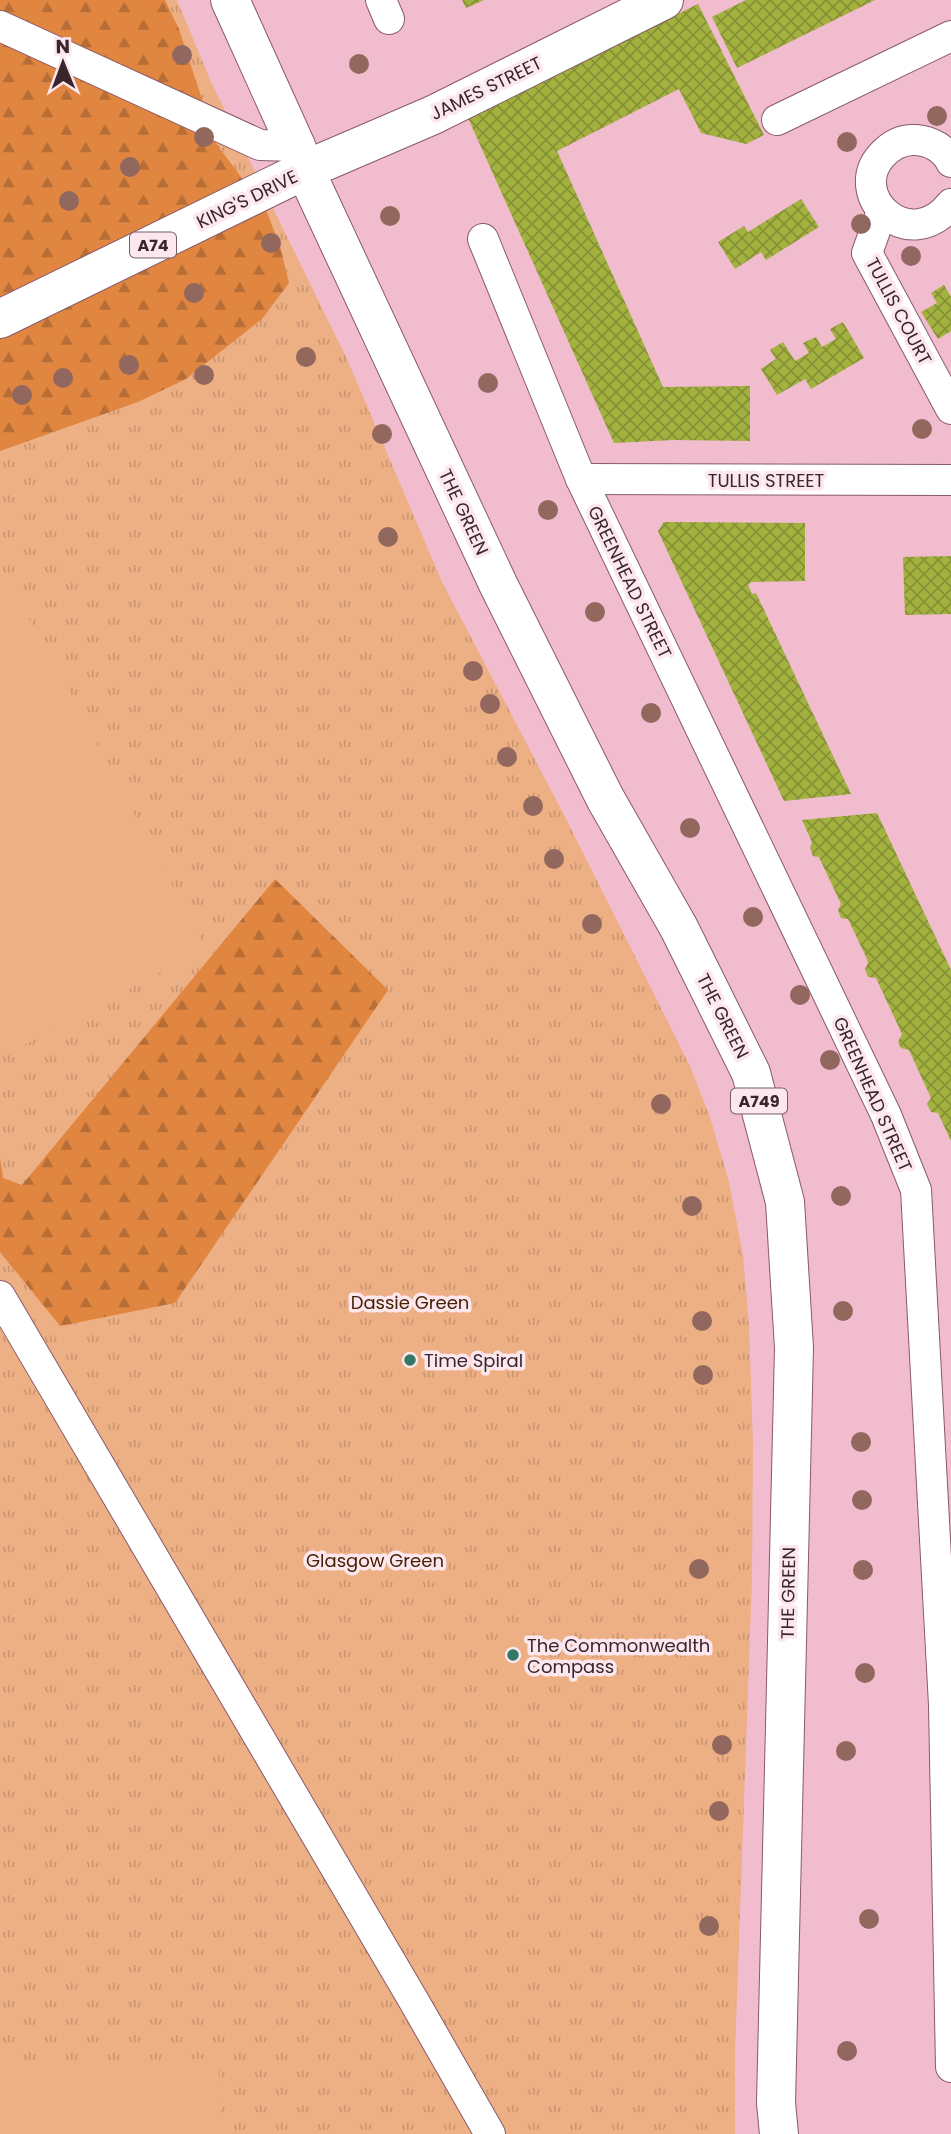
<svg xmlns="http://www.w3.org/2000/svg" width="951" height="2134" font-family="Poppins,sans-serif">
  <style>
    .grass { fill: url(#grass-tufts) }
    .forest { fill: url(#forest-firs) }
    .garden { fill: #edaf84 }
    .building { fill: url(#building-cross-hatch) }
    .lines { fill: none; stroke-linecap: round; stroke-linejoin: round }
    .street-casing { stroke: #885a6b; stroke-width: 32 }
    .secondary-casing { stroke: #885a6b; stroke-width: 40 }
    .primary-casing { stroke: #885a6b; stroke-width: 40 }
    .street { stroke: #fff; stroke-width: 30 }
    .secondary { stroke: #fff; stroke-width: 38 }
    .primary { stroke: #fff; stroke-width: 38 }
    .tree { fill: #91675e }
    .poi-dot { fill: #357767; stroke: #fde7ee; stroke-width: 2.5 }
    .labels { text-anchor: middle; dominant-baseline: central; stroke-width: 7; stroke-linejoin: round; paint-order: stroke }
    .shield { fill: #fde7ee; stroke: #745f66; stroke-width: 2 }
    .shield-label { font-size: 16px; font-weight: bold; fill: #39252c }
    .street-label { font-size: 18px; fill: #39252c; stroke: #fde7ee }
    .park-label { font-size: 18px; fill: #442103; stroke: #fde7ee }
    .poi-label { font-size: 18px; fill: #39252c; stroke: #fde7ee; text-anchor: start }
  </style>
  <defs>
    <pattern id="grass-tufts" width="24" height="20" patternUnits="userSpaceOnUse" patternTransform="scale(1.75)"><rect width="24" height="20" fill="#edaf84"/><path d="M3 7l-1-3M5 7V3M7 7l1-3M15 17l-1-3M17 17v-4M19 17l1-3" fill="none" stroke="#cc9672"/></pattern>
    <pattern id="forest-firs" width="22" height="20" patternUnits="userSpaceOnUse" patternTransform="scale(1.75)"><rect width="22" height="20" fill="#e08640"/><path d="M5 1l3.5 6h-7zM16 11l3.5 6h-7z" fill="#b76d36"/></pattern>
    <pattern id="building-cross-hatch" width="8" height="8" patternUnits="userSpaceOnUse" patternTransform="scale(1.75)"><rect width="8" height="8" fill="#a3b13f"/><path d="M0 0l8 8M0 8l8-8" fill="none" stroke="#869035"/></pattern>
  </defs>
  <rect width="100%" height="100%" fill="#f0bcce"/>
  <path class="grass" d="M0 0H177L211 82 347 359 442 582 564 815 690 1066 710 1117 729 1182 743 1256 749 1326 753 1444 752 1577 735 2052V2134H0Z"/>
  <g class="forest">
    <path d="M0 0H165L179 29 217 145 266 210 280 246 289 283 262 319 186 379 138 402 0 451Z"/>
    <path d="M275 879 388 990 175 1303 60 1326 0 1252V1157L3 1178 22 1185Z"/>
  </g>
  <g class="garden">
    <path d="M0 564 206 948 0 1058Z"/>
    <path d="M218 2058 222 2134H0V2067Z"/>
  </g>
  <g class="building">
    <path d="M462 0H484L466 8Z"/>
    <path d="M746 0H875L737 68 712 17Z"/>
    <path d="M698 4 764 135 746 144 701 133 679 89 557 151 663 387 750 386V441L673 440 614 443 468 118Z"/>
    <path d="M801 199 819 227 766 260 761 252 735 269 718 242 744 226 748 232Z"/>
    <path d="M944 285 951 297V331L938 339 921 312 937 303 931 293Z"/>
    <path d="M843 322 864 358 811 389 805 379 777 395 761 369 776 359 770 350 783 342 795 361 809 353 803 343 816 337 822 347 836 339 830 329Z"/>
    <path d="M664 522 805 523V581L751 582 748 585 752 594 756 593 851 794 784 801 658 531Z"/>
    <path d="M951 556V614L905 615 903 557Z"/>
    <path d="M877 813 951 970V1141L938 1113 931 1112 927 1104 931 1098 909 1050 901 1048 898 1042 902 1034 876 978 868 977 865 969 868 963 867 959 848 919 841 918 838 910 841 904 819 857 813 856 810 848 812 842 802 820Z"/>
  </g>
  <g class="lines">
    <g class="street-casing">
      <g id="street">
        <path d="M381 0 389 19"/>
        <path d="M0 26 260 145 296 146"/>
        <path d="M777 120 951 36"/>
        <path d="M951 162C945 149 931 141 916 140 902 139 891 145 882 155 845 195 909 257 951 204"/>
        <path d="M882 211 867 253 951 409"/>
        <path d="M483 239 581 479 886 1115 916 1190 944 1705 951 2067"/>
        <path d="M581 479 951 480"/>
        <path d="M0 1296 415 2003 490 2134"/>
      </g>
    </g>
    <g class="secondary-casing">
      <path id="secondary" d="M305 170 433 115 664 0"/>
    </g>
    <g class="primary-casing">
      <g id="primary">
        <path d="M230 0 296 146 305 170 498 584 605 798 679 928 751 1073 785 1202 794 1348 776 2103 779 2134"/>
        <path d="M0 319 305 170"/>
      </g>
    </g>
    <use href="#street" class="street"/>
    <use href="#secondary" class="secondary"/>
    <use href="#primary" class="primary"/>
  </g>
  <g class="tree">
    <circle cx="182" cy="55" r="10"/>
    <circle cx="359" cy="64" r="10"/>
    <circle cx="937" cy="116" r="10"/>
    <circle cx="204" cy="137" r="10"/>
    <circle cx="847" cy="142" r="10"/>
    <circle cx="130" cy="167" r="10"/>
    <circle cx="69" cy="201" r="10"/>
    <circle cx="390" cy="216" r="10"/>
    <circle cx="861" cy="224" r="10"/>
    <circle cx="271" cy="243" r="10"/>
    <circle cx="911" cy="256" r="10"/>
    <circle cx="194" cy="293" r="10"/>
    <circle cx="306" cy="357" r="10"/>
    <circle cx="129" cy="365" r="10"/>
    <circle cx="204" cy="375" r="10"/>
    <circle cx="63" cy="378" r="10"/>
    <circle cx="488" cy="383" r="10"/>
    <circle cx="22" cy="395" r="10"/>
    <circle cx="922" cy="429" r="10"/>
    <circle cx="382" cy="434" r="10"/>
    <circle cx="548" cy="510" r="10"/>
    <circle cx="388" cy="537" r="10"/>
    <circle cx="595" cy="612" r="10"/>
    <circle cx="473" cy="671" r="10"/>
    <circle cx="490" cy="704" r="10"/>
    <circle cx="651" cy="713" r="10"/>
    <circle cx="507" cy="757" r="10"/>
    <circle cx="533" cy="806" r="10"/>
    <circle cx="690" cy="828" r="10"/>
    <circle cx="554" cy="859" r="10"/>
    <circle cx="753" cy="917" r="10"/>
    <circle cx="592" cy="924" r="10"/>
    <circle cx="800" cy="995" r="10"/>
    <circle cx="830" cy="1060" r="10"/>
    <circle cx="661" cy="1104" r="10"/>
    <circle cx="841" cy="1196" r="10"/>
    <circle cx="692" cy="1206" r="10"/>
    <circle cx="843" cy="1311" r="10"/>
    <circle cx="702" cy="1321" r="10"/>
    <circle cx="703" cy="1375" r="10"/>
    <circle cx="861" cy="1442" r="10"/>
    <circle cx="862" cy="1500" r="10"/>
    <circle cx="699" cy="1569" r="10"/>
    <circle cx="863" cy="1570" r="10"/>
    <circle cx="865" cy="1673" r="10"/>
    <circle cx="722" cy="1745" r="10"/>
    <circle cx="846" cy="1751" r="10"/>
    <circle cx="719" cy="1811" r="10"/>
    <circle cx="869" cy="1919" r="10"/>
    <circle cx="709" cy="1926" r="10"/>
    <circle cx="847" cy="2051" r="10"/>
  </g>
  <g class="poi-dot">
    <circle cx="410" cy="1360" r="7"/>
    <circle cx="513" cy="1655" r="7"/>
  </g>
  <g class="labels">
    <g class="shield">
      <rect x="130" y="232.5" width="46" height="25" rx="5"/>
      <rect x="731" y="1088.5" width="56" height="25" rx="5"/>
    </g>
    <g class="shield-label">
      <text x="153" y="245">A74</text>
      <text x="759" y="1101">A749</text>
    </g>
    <g class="street-label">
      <text transform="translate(486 88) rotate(-26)">JAMES STREET</text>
      <text transform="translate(247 199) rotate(-26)">KING'S DRIVE</text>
      <text transform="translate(899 311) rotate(62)">TULLIS COURT</text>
      <text x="766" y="480">TULLIS STREET</text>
      <text transform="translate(464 512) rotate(65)">THE GREEN</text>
      <text transform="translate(630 582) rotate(64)">GREENHEAD STREET</text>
      <text transform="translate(723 1016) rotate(63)">THE GREEN</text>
      <text transform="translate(873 1094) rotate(66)">GREENHEAD STREET</text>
      <text transform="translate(788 1593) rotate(-89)">THE GREEN</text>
    </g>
    <g class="park-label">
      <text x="410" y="1302">Dassie Green</text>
      <text x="375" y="1560">Glasgow Green</text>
    </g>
    <g class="poi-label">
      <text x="424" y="1360">Time Spiral</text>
      <text x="527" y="1645">The Commonwealth<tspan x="527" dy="21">Compass</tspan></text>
    </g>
  </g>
  <g transform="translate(63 63) rotate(359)" stroke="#fde7ee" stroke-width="5" paint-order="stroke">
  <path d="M0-5L12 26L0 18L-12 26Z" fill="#39252c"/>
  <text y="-10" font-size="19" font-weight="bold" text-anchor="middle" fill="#39252c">N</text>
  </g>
</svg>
